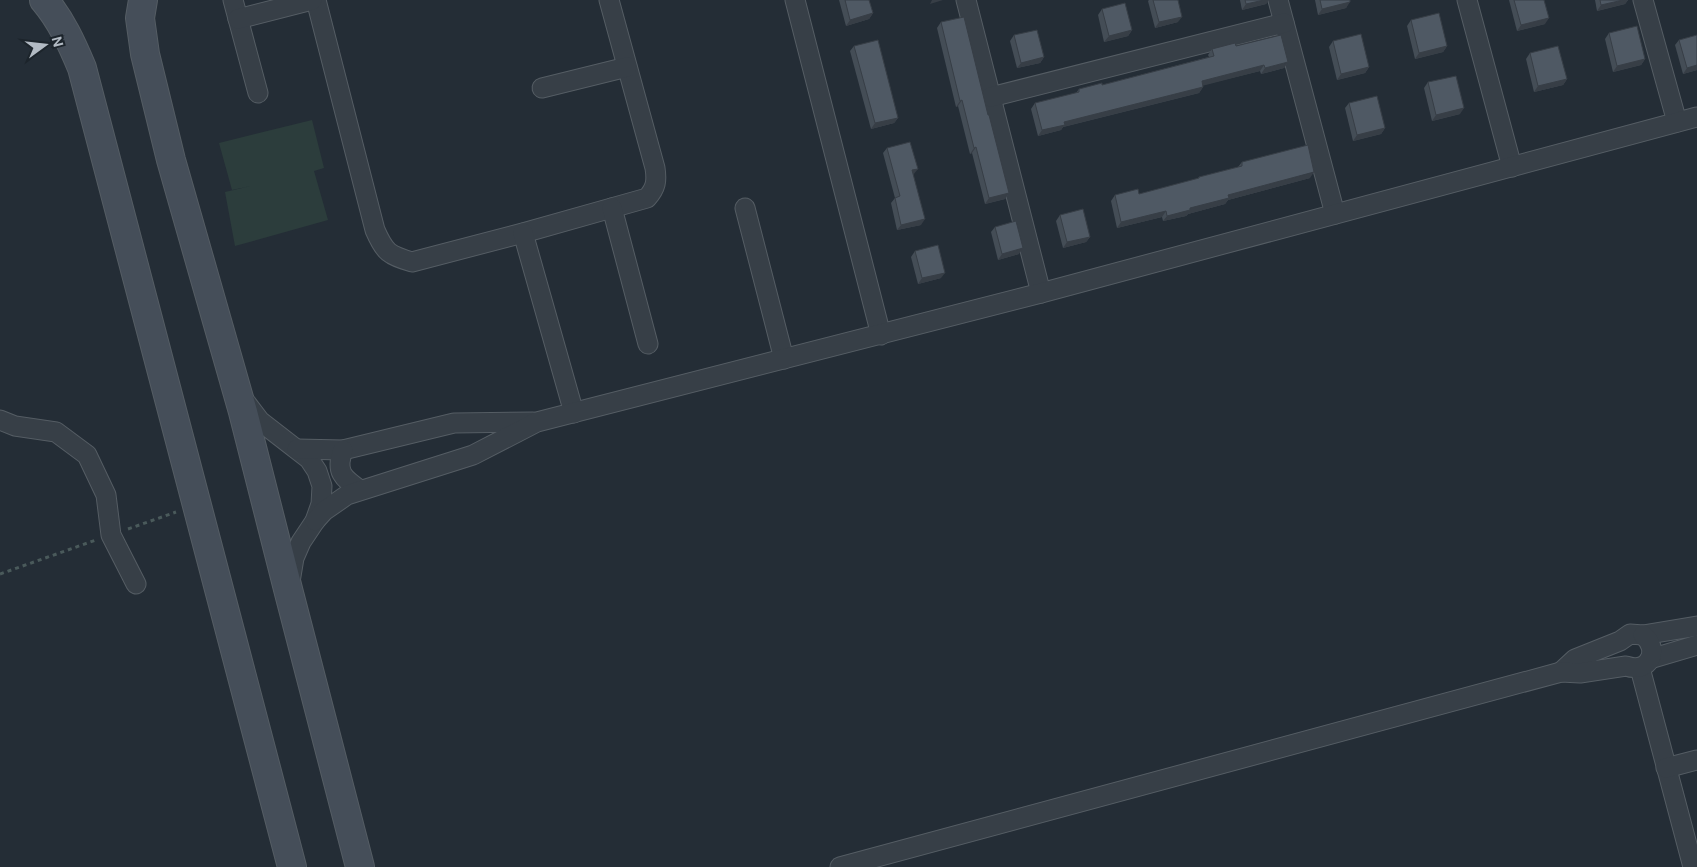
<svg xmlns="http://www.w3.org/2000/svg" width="1697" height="867" font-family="'DM Sans',sans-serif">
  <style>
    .green { fill: #2c3d3c }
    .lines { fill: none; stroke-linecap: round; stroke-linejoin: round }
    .street-casing { stroke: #555d64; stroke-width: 21 }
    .secondary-casing { stroke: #555d64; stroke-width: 30 }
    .path { stroke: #4a5a5b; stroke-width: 3; stroke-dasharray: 4 4; stroke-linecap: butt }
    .street { stroke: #373f47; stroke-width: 19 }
    .secondary { stroke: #454e59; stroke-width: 28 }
    .wall { fill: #444d56 }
    .shaded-wall { fill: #373e46 }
    .building { fill: #4f5964; stroke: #373e46 }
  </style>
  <rect width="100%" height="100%" fill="#242d36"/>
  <path class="green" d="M312 120 324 168 314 171 328 220 235 246 225 192 251 186 232 190 219 143Z"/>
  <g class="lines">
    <g class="street-casing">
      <g id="street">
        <path d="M233 0 258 93"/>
        <path d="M316 0 375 230C385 253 389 255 412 262L523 233 647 198C656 188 657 181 655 168L609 0"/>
        <path d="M795 0 881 335"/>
        <path d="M966 0 1041 293"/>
        <path d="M1278 0 1335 214"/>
        <path d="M1467 0 1512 167"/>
        <path d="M1643 0 1677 122"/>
        <path d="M238 19 312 0"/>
        <path d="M542 88 627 67"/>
        <path d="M991 97 1284 23"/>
        <path d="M612 208 648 344"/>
        <path d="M745 208 784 359"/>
        <path d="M523 233 574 413"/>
        <path d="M244 400 260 421 309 459 317 471 322 486 321 504 315 521 301 542 294 558 290 582"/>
        <path d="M0 420 15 426 56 432 87 455 106 495 111 535 136 584"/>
        <path d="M297 449 343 450 454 423 533 422"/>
        <path d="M343 450C335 472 343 478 360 490"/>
        <path d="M315 521 324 511 347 495 473 455 537 422 1041 293 1697 117"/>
        <path d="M1650 659 1697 645"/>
        <path d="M1640 668 1693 867"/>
        <path d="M1561 672 1575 659 1620 641 1630 634 1643 635 1697 626"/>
        <path d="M1666 768 1697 760"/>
        <path d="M840 867 1561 672 1580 673 1626 666C1649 674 1661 650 1643 635"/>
      </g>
    </g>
    <g class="secondary-casing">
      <g id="secondary">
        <path d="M44 0C61 20 72 44 82 68L292 867"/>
        <path d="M143 0 140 18 145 54 171 160 243 412 289 593 360 867"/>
      </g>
    </g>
    <g class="path">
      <path d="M128 529 176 512"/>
      <path d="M0 574 96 540"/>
    </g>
    <use href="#street" class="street"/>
    <use href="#secondary" class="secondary"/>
  </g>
  <g class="wall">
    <path d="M839 0H869L873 13 869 19 846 26Z"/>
    <path d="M1149 0H1178V22L1155 28 1148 1Z"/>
    <path d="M1240 0H1269L1266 4 1242 10Z"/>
    <path d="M1315 0H1350L1346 8 1318 15Z"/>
    <path d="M1509 0H1544L1545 24 1517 31Z"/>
    <path d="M1595 0H1628L1625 4 1597 11Z"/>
    <path d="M1102 9 1132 30 1128 36 1104 42 1098 15Z"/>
    <path d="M1411 20 1447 46 1443 52 1415 59 1407 26Z"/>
    <path d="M941 22 988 115 1009 193 1005 199 985 204 972 153 970 154 958 106 956 107 937 28Z"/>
    <path d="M1609 33 1645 59 1641 65 1613 72 1605 39Z"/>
    <path d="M1014 35 1044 57 1040 63 1017 68 1010 41Z"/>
    <path d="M1697 35V70L1683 74 1675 45 1679 40Z"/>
    <path d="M1333 41 1369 67 1365 73 1337 80 1329 47Z"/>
    <path d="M854 46 898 118 894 123 871 129 850 51Z"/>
    <path d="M1236 46 1288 62 1284 68 1261 74 1260 71 1203 85V87L1199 93 1063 127 1061 130 1038 136 1031 109 1035 103 1076 93 1079 89 1102 85 1209 57 1208 55 1212 49Z"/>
    <path d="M1530 53 1567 79 1563 85 1534 92 1526 59Z"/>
    <path d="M1428 82 1460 114 1432 121 1424 88Z"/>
    <path d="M1349 103 1385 128 1381 134 1353 141 1345 108Z"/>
    <path d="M887 148 913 175 921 225 897 230 891 203 895 198 883 153Z"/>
    <path d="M1242 162 1310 178 1228 200 1225 204 1188 214 1186 216 1163 221 1162 217 1117 228 1111 201 1115 195 1139 194 1197 179 1199 177 1238 167Z"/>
    <path d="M1060 215 1090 237 1086 242 1063 248 1056 221Z"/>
    <path d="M995 227 1019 254 998 260 991 232Z"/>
    <path d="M915 251 941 278 918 284 911 257Z"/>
  </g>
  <g class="shaded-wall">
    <path d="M932 0H943L930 4Z"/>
    <path d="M1264 0H1269L1266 4 1242 10 1246 4Z"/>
    <path d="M1623 0H1628L1625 4 1597 11 1601 5Z"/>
    <path d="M1350 2 1346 8 1318 15 1322 9Z"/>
    <path d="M873 13 869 19 846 26 850 20Z"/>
    <path d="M1182 17 1178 22 1155 28 1159 22Z"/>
    <path d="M1549 18 1545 24 1517 31 1521 25Z"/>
    <path d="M1132 30 1128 36 1104 42 1109 36Z"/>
    <path d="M1447 46 1443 52 1415 59 1419 53Z"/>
    <path d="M1044 57 1040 63 1017 68 1021 63Z"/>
    <path d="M1645 59 1641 65 1613 72 1617 66Z"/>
    <path d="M1288 62 1284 68 1261 74 1265 68Z"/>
    <path d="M1264 65 1260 71 1198 87 1202 81Z"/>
    <path d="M1697 65V70L1683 74 1687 68Z"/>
    <path d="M1369 67 1365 73 1337 80 1341 74Z"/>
    <path d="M1567 79 1563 85 1534 92 1538 86Z"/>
    <path d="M1203 87 1199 93 1063 127 1061 130 1038 136 1042 130 1064 122Z"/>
    <path d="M962 100 958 106 956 107 960 101Z"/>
    <path d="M1464 108 1460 114 1432 121 1436 115Z"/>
    <path d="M898 118 894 123 871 129 875 123Z"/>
    <path d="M1385 128 1381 134 1353 141 1357 135Z"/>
    <path d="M976 147 972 153 970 154 974 148Z"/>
    <path d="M918 169 913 175 912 170Z"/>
    <path d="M1314 172 1310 178 1228 200 1225 204 1188 214 1186 216 1163 221 1167 216 1228 195Z"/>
    <path d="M1009 193 1005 199 985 204 989 198Z"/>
    <path d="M1166 211 1162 217 1117 228 1121 222Z"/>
    <path d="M925 219 921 225 897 230 901 225Z"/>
    <path d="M1090 237 1086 242 1063 248 1067 242Z"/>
    <path d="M1023 248 1019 254 998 260 1002 254Z"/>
    <path d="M945 273 941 278 918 284 922 278Z"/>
  </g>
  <g class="building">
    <path d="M845 0H869L873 13 850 20Z"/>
    <path d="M1153 0H1178L1182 17 1159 22Z"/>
    <path d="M1245 0H1264L1246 4Z"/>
    <path d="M1320 0H1350V2L1322 9Z"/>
    <path d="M1514 0H1544L1549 18 1521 25Z"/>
    <path d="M1600 0H1623L1601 5Z"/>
    <path d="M1125 3 1132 30 1109 36 1102 9Z"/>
    <path d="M1439 13 1447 46 1419 53 1411 20Z"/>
    <path d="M964 17 988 115H989L1009 193 989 198 976 147 974 148 962 100 960 101 941 22Z"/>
    <path d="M1637 26 1645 59 1617 66 1609 33Z"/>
    <path d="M1037 30 1044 57 1021 63 1014 35Z"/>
    <path d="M1361 34 1369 67 1341 74 1333 41Z"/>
    <path d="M1281 35 1288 62 1265 68 1264 65 1202 81 1203 87 1064 122 1065 125 1042 130 1035 103 1079 92V89L1102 83V85L1214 56 1212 49 1235 43 1236 46Z"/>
    <path d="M1697 35V65L1687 68 1679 40Z"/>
    <path d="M878 40 898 118 875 123 854 46Z"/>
    <path d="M1558 46 1567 79 1538 86 1530 53Z"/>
    <path d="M1456 76 1464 108 1436 115 1428 82Z"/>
    <path d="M1377 96 1385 128 1357 135 1349 103Z"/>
    <path d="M910 142 918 169 912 170 925 219 901 225 895 198 900 196 887 148Z"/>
    <path d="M1308 145 1314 172 1228 195 1229 198 1190 208V210L1167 216 1166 211 1121 222 1115 195 1138 189 1139 194 1199 178V177L1242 166V162Z"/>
    <path d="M1083 209 1090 237 1067 242 1060 215Z"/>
    <path d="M1016 221 1023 248 1002 254 995 227Z"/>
    <path d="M938 245 945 273 922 278 915 251Z"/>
  </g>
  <g transform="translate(45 45) rotate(75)" stroke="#1c242b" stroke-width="4" paint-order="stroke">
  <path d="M0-4L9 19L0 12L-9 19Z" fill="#b2bac3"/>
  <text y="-8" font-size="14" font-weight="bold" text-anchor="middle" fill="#b2bac3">N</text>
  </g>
</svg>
